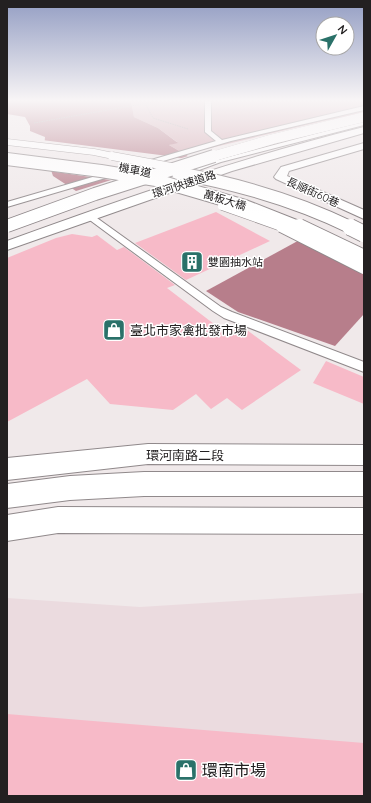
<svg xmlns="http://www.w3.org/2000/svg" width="371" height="803" font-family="Quicksand,'Noto Sans TC',sans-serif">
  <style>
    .built { fill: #ebdbdf }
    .green { fill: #d4abb3 }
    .water { fill: #b77e8b }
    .pier { fill: #f0e9ea }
    .building { fill: #f7bac8 }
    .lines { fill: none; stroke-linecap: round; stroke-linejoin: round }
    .lane-casing { stroke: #90898b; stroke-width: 2 }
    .street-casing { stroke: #90898b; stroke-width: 2 }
    .secondary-casing { stroke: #90898b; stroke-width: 2 }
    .highway-casing { stroke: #90898b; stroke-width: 2 }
    .path { stroke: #a5a0a1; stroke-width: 1; stroke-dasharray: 1.5 1; stroke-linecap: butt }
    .lane { fill: #fff; fill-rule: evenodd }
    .street { fill: #fff; fill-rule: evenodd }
    .secondary { fill: #fff; fill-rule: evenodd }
    .highway { fill: #fff; fill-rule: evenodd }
    .lane-bridge-far2-casing { stroke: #90898b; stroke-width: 7; stroke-linecap: butt }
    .lane-bridge-far1-casing { stroke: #90898b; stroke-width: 9; stroke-linecap: butt }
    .lane-bridge-casing { stroke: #90898b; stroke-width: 12; stroke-linecap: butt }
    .secondary-bridge-far1-casing { stroke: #90898b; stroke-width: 14; stroke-linecap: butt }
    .secondary-bridge-casing { stroke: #90898b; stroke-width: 18; stroke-linecap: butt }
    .highway-bridge-far1-casing { stroke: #90898b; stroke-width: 10; stroke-linecap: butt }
    .highway-bridge-casing { stroke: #90898b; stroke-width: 14; stroke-linecap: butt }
    .lane-bridge-far2 { stroke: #fff; stroke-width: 6 }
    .lane-bridge-far1 { stroke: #fff; stroke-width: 8 }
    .lane-bridge { stroke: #fff; stroke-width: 10 }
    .secondary-bridge-far1 { stroke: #fff; stroke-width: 12 }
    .secondary-bridge { stroke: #fff; stroke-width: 16 }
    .highway-bridge-far1 { stroke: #fff; stroke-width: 10 }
    .highway-bridge { stroke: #fff; stroke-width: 12 }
    .labels { text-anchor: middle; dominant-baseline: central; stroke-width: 3; stroke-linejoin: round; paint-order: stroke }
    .far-street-label { font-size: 11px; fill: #232021; stroke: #fff }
    .far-poi-label { font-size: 11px; fill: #232021; stroke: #fff; text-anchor: start }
    .poi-label { font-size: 13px; fill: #232021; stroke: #fff; text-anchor: start }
    .street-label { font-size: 13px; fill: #232021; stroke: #fff }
    .near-poi-label { font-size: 16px; fill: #232021; stroke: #fff; text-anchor: start }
  </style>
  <rect width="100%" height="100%" fill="#f0e9ea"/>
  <path class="built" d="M364 593V796H7V598L140 607Z"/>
  <path class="green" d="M131 101H364V113L324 121 185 154 169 145 177 142 158 128 134 117Z"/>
  <g class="water">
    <path d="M7 101H131L134 117 158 128 178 143 169 145 188 156 76 191 53 176 44 149 45 137 30 131V126L25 117 7 114Z"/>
    <path d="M305 237 364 268V314L335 346 238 312 206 291Z"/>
  </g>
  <path class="pier" d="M42 140 168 156 185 159 117 181 50 171 42 149Z"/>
  <g class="building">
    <path d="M216 212 270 241 186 280 135 243Z"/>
    <path d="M72 234 92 237 97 235 117 250 124 247 175 285 167 288 227 334 241 326 243 327 301 370 242 410 227 398 211 409 196 394 173 410 110 404 87 379 7 422V258L56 238Z"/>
    <path d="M326 361 364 377V404L313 383Z"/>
    <path d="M7 714 364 743V796H7Z"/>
  </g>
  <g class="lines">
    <g class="lane-casing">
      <g id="lane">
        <path d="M205 101H211V131L222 140 364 106V110L231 141 7 207V202L216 141 205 132Z"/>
        <path d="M364 121V125L221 162 169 181H163L162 179 217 160Z"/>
        <path d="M90 213 221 307 232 312 364 362V372L224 318 213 311 87 218 86 216 87 214Z"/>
      </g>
    </g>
    <g class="street-casing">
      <path id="street" d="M364 143V149L289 171 287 176 364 210V219L276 179 274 177 281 167Z"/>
    </g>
    <g class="secondary-casing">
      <g id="secondary">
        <path d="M148 444 364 445V465L148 464 7 480V458Z"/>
        <path d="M58 507 364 508V534L58 533 7 541V515Z"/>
      </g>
    </g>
    <g class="highway-casing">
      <g id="highway">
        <path d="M364 127V133L232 171 7 250V241C125 198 243 157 364 127Z"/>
        <path d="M144 472H364V496H144L70 500 7 508V484L70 476Z"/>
      </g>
    </g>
    <g class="path">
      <path d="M139 101 141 102"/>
      <path d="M146 105 153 118 188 129"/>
      <path d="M34 123 159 101"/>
    </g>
    <use href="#lane" class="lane"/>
    <use href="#street" class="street"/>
    <use href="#secondary" class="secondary"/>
    <use href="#highway" class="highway"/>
    <g class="lane-bridge-far2-casing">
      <path id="lane-bridge-far2" d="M7 142 94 152 118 157"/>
    </g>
    <g class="lane-bridge-far1-casing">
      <g id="lane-bridge-far1">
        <path d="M112 156 182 169"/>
        <path d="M222 206 284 228"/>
      </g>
    </g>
    <g class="lane-bridge-casing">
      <path id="lane-bridge" d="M281 227 364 269"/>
    </g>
    <g class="secondary-bridge-far1-casing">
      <g id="secondary-bridge-far1">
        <path d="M7 159 101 171 156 180 245 206 301 228"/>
        <path d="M178 173C238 184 297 201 352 228"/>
      </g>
    </g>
    <g class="secondary-bridge-casing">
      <g id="secondary-bridge">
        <path d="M299 227 364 258"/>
        <path d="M350 227 364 234"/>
      </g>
    </g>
    <g class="highway-bridge-far1-casing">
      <path id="highway-bridge-far1" d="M211 157 273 139 364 117"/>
    </g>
    <g class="highway-bridge-casing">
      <path id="highway-bridge" d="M7 226 95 194 214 156"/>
    </g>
    <use href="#lane-bridge-far2" class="lane-bridge-far2"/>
    <use href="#lane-bridge-far1" class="lane-bridge-far1"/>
    <use href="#lane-bridge" class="lane-bridge"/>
    <use href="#secondary-bridge-far1" class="secondary-bridge-far1"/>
    <use href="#secondary-bridge" class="secondary-bridge"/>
    <use href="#highway-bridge-far1" class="highway-bridge-far1"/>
    <use href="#highway-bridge" class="highway-bridge"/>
  </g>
  <linearGradient id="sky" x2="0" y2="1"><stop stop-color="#949ec3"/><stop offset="0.47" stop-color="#f8f5f6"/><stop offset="1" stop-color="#f8f5f6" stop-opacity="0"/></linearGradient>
  <rect width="371" height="214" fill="url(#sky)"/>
  <defs>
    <g id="building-square" transform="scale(1.15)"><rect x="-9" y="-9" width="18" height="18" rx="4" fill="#2a7169" stroke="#fff"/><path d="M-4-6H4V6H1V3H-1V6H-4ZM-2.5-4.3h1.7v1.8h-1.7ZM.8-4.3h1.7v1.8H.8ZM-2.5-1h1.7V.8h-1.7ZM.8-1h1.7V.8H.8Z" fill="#fff"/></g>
    <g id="shop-square" transform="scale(1.15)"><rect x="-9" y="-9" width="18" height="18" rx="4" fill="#2a7169" stroke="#fff"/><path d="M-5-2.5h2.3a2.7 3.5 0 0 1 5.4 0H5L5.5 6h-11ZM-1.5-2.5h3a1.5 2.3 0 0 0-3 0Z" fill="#fff"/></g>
  </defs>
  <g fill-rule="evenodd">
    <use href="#building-square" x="192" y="262"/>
    <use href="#shop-square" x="114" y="330"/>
    <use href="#shop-square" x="186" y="770"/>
  </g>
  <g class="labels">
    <g class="far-street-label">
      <text transform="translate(135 170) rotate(11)">機車道</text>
      <text transform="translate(184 184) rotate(-18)">環河快速道路</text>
      <text transform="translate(313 192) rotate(24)">長順街60巷</text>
      <text transform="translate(225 200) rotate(17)">萬板大橋</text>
    </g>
    <g class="far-poi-label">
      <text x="208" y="262">雙園抽水站</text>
    </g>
    <g class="poi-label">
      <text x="130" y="330">臺北市家禽批發市場</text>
    </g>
    <g class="street-label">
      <text x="185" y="455">環河南路二段</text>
    </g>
    <g class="near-poi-label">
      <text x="202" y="770">環南市場</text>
    </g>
  </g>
  <rect width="371" height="803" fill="none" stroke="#232021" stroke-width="16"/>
  <g transform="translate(335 36) rotate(51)"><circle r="19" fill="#ffffff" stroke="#a7a6a6"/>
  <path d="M0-3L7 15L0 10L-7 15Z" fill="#2a7169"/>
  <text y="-6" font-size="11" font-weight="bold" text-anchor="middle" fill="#232021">N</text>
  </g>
</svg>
